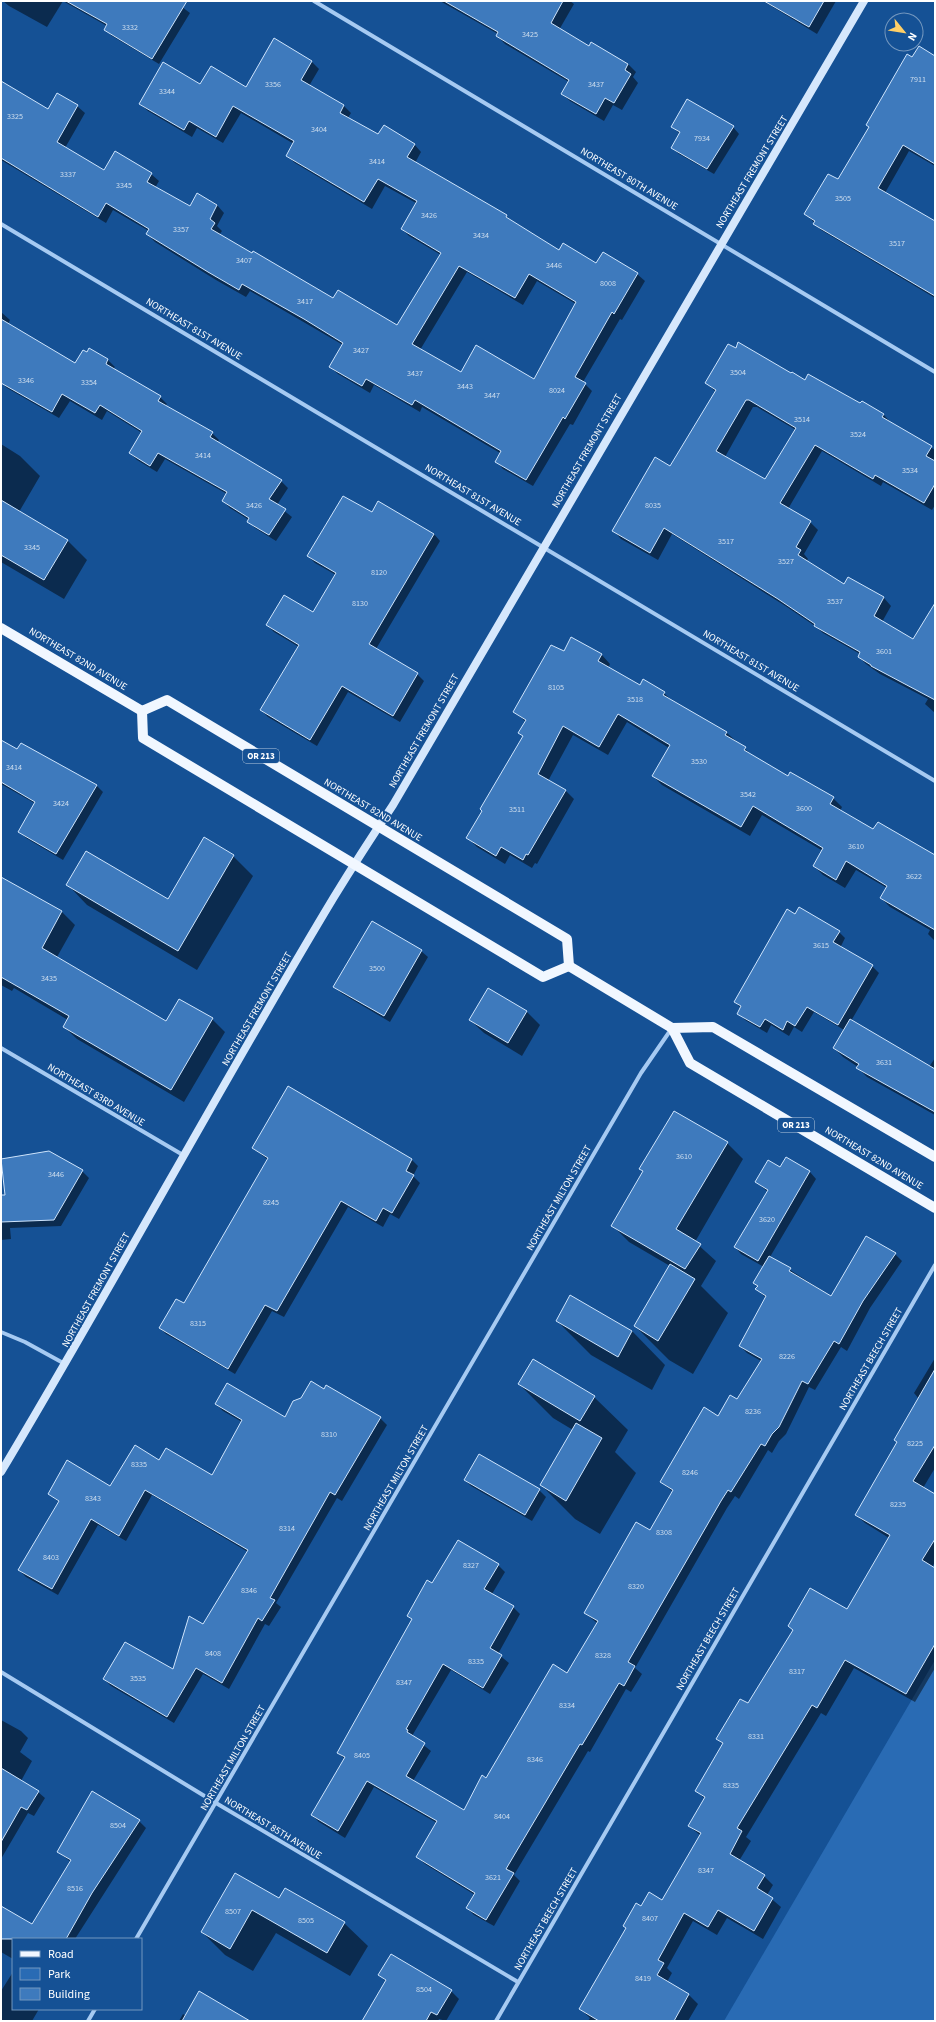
<svg xmlns="http://www.w3.org/2000/svg" width="936" height="2022" font-family="'Source Sans 3',sans-serif">
  <style>
    .green { fill: #296bb4 }
    .shadow { fill: #0007; fill-rule: evenodd }
    .building { fill: #3e7abd; stroke: #cee4fc; fill-rule: evenodd }
    .lines { fill: none; stroke-linecap: round; stroke-linejoin: round }
    .street { stroke: #a6caf2; stroke-width: 4 }
    .secondary { stroke: #d5e7fc; stroke-width: 8 }
    .primary { stroke: #f1f7ff; stroke-width: 10 }
    .labels { text-anchor: middle; dominant-baseline: central; stroke-width: 4; stroke-linejoin: round; paint-order: stroke }
    .number-label { font-size: 8px; fill: #cfdeee }
    .shield { fill: #155195; stroke: #b9cbdf; stroke-width: 1 }
    .shield-label { font-size: 9px; font-weight: bold; fill: #fff }
    .street-label { font-size: 10px; fill: #fff; stroke: #155195 }
  </style>
  <rect width="100%" height="100%" fill="#155195"/>
  <path class="green" d="M935 1660V2021H724Z"/>
  <g class="shadow">
    <path d="M3 1H63L47 27 9 6Z"/>
    <path d="M63 1H174L190 13 159 64 112 36 105 29 107 26Z"/>
    <path d="M440 1H570L574 4 559 30 589 48 628 64 636 72 633 77 638 83 622 110 613 105 604 121 570 101 562 94 569 82 505 44 497 36 498 34Z"/>
    <path d="M763 1H836L817 34Z"/>
    <path d="M935 57V166L909 151 885 193 935 222V298L821 230 806 214 838 180 913 58Z"/>
    <path d="M311 61 319 69 309 86 344 106 351 113 348 118 379 135 414 144 421 152 415 163 506 216 514 223 560 252 597 264 637 274 645 281 622 320 620 319 583 382 592 391 573 425 570 424 533 486 503 469 496 461 500 453 422 407 420 412 374 385 370 393 338 374 330 367 343 345 250 291 246 297 216 280 155 242 147 234 149 231 113 210 106 223 1 160V82L49 110 77 106 85 113 65 148 104 171 151 174 159 181 155 188 190 208 198 194 217 205 224 213 217 226 222 231 219 235 333 299 398 326 441 255 409 236 402 229 416 203 385 186 372 209 295 163 287 156 294 144 241 113 223 143 197 128 192 137 148 111 140 104 201 85 246 88ZM467 272 523 305 537 281 576 304 535 380 461 373 420 350Z"/>
    <path d="M672 126 733 127 739 134 714 174 679 154 672 148 680 134Z"/>
    <path d="M1 312 10 320 8 324 75 365 90 349 108 360 115 367 113 369 160 397 167 404 165 406 212 433 219 440 217 443 281 481 288 488 277 505 292 517 276 541 255 528 248 521 249 520 230 508 223 501 227 494 165 459 157 472 137 460 130 453 142 433 107 411 102 420 70 401 59 418 7 388 1 382Z"/>
    <path d="M791 375 884 415 891 423 935 450V505L932 510 883 482 881 486 822 451 788 509 810 522 818 530 804 554 808 559 806 562 844 585 848 578 884 598 891 606 882 622 914 641 935 621V713L925 704 928 699 880 674 866 664 859 657 860 654 823 633 815 626 787 607 672 534 658 560 621 539 614 531 671 467 716 392 706 383ZM753 407H757L796 430 766 481 725 457Z"/>
    <path d="M1 444 20 456 40 476 19 512 68 541 87 560 64 599 1 562Z"/>
    <path d="M372 513 434 534 440 541 376 649 417 674 424 681 400 722 348 692 317 746 268 717 261 710 299 647 274 632 267 625 313 614 336 575 315 563 308 556Z"/>
    <path d="M564 652 601 654 610 664 608 668 640 687 664 693 673 702 727 733 754 757 788 777 833 798 842 807 840 811 874 831 935 856V941L928 934 930 930 890 907 881 898 887 888 856 870 845 888 823 875 814 866 823 851 762 815 750 836 662 785 653 776 669 748 627 722 608 755 573 735 548 781 565 790 574 799 537 864 535 863 532 868 510 855 505 864 477 847 468 838 524 737 520 733 526 722 515 712Z"/>
    <path d="M1 741 18 751 97 786 103 792 63 860 26 838 20 832 36 804 1 784Z"/>
    <path d="M233 856 253 876 197 970 87 905 68 885 169 900Z"/>
    <path d="M1 878 62 912 75 925 57 957 167 1022 212 1019 225 1032 184 1102 77 1039 64 1027 68 1020 14 988 12 991 1 985Z"/>
    <path d="M795 915 839 932 845 938 840 948 872 966 879 973 851 1021 929 1067 935 1058V1115L867 1077 858 1068V1067L843 1057 834 1048 844 1030 814 1012 802 1032 794 1027 789 1036 771 1025 767 1033 745 1020 739 1013 741 1008 735 1002Z"/>
    <path d="M421 951 428 957 390 1022 341 993 334 986Z"/>
    <path d="M488 989 527 1012 540 1025 522 1056 484 1033 470 1020Z"/>
    <path d="M288 1088 412 1160 418 1166 413 1176 420 1183 399 1219 390 1214 383 1227 348 1207 284 1317 272 1311 235 1374 166 1334 160 1328 184 1305 268 1160 253 1148Z"/>
    <path d="M727 1143 743 1159 695 1242 716 1261 701 1286 728 1313 693 1374 669 1360 635 1326 670 1266 629 1242 613 1226 643 1172 641 1169Z"/>
    <path d="M49 1152 82 1171 89 1178 61 1226 10 1228 11 1239 1 1240V1196H6L1 1160Z"/>
    <path d="M787 1159 810 1172 816 1179 770 1257 832 1297 867 1238 895 1254 902 1261 870 1308 847 1351 841 1347 815 1390 809 1387 786 1434 779 1441 772 1453 768 1450 739 1499 735 1496 727 1508 635 1668 642 1674 631 1692 626 1689 590 1752 588 1751 514 1875 520 1881 494 1926 474 1915 467 1908 475 1895 425 1864 417 1857 437 1823 374 1787 345 1838 319 1822 312 1815 345 1759 338 1753 413 1620 408 1616 433 1585 498 1565 505 1572 492 1594 513 1607 520 1614 498 1654 509 1663 490 1694 451 1670 412 1736 431 1751 413 1781 464 1811 568 1674 598 1624 585 1613 650 1531 673 1492 661 1482 718 1417 737 1400 761 1361 747 1353 740 1346 766 1298 757 1289 758 1287 755 1283 764 1267 741 1254 735 1247 768 1192 756 1182 781 1169Z"/>
    <path d="M557 1321 632 1331 665 1365 652 1390 591 1355Z"/>
    <path d="M935 1358V1468L923 1488 935 1495V1562L932 1567 935 1569V1668L915 1702 854 1668 826 1716 821 1713 746 1837 751 1841 739 1861 764 1876 773 1885 767 1895 781 1907 763 1939 727 1918 717 1935 693 1921 667 1968 672 1973 667 1982 689 1995 698 2004 688 2021H588L590 2018 580 2009 642 1908 662 1901 701 1836 689 1826 705 1799 697 1791 724 1745 717 1739 748 1705 794 1631 789 1626 847 1611 889 1538 865 1523 856 1515 898 1442 919 1399 914 1393Z"/>
    <path d="M519 1384 594 1397 628 1430 615 1452 636 1473 600 1534 575 1519 541 1485 573 1430 553 1418Z"/>
    <path d="M216 1404 286 1418H380L387 1425 342 1501 337 1498 276 1603 281 1607 269 1626 265 1624 229 1689 203 1674 174 1723 111 1686 104 1679 174 1671 203 1626 248 1552 152 1495 126 1541 98 1525 58 1595 26 1577 19 1570 59 1502 49 1494 110 1487 160 1461 212 1476 242 1422 223 1411Z"/>
    <path d="M465 1480 539 1490 546 1497 532 1521 471 1486Z"/>
    <path d="M1 1720 21 1731 28 1738 20 1752 32 1761 21 1781 38 1792 45 1798 34 1816 28 1813 1 1859Z"/>
    <path d="M93 1792 139 1821 146 1828 75 1939H13V1959L1 1952V1908L32 1926 71 1862 58 1852Z"/>
    <path d="M236 1875 279 1900 285 1889 344 1923 368 1946 350 1976 276 1933 253 1971 225 1955 202 1932Z"/>
    <path d="M13 1972V2009H39L32 2021H1V1991Z"/>
    <path d="M380 1975 451 1991 459 1999 446 2021 439 2019 438 2021H364L386 1982Z"/>
    <path d="M183 2014 186 2016 235 2021H179Z"/>
  </g>
  <g class="building">
    <path d="M66 1H187L152 59 104 30 107 24Z"/>
    <path d="M444 1H563L551 23 589 46 591 42 628 64 625 70 631 74 614 103 605 98 596 114 561 94 569 80 496 36 498 32Z"/>
    <path d="M764 1H824L809 27Z"/>
    <path d="M274 38 312 61 301 80 344 105 340 113 378 134 384 125 415 144 407 157 507 215 506 217 559 250 563 243 596 263 603 252 638 273 614 314 612 312 575 377 586 383 565 419 563 417 526 480 495 462 501 451 415 400 412 405 366 379 362 386 329 367 343 343 304 319 242 284 239 290 208 272 146 234 149 229 106 203 98 217 1 158V81L48 109 57 93 78 105 57 142 104 170 115 151 152 173 147 182 190 206 197 193 217 205 210 219 215 223 211 229 252 253 253 251 333 298 338 290 397 325 441 253 401 229 417 201 378 179 364 202 286 156 294 141 233 106 216 137 189 121 184 130 139 104 163 62 200 84 211 66 246 87ZM459 266 515 298 529 274 576 302 534 379 476 345 461 372 412 344Z"/>
    <path d="M919 46 935 56V164L903 145 878 188 935 221V296L813 224 815 221 804 214 828 174 838 179 869 127 866 125 907 54 912 57Z"/>
    <path d="M687 99 734 126 707 169 671 148 680 132 671 127Z"/>
    <path d="M1 319 75 363 83 350 87 352 89 348 108 359 106 364 161 396 158 401 213 432 210 437 282 480 269 499 286 509 269 535 247 522 249 518 222 501 227 492 158 453 150 466 129 453 142 431 100 405 95 413 62 394 52 412 1 383Z"/>
    <path d="M738 342 791 373 792 372 805 380 808 374 860 403 862 401 884 414 882 417 932 446 926 456 935 461V484L924 503 875 475 873 479 815 445 780 503 811 521 796 547 801 550 798 555 844 584 848 577 884 597 874 616 913 639 935 603V700L871 666V665L858 657 860 652 814 626 815 624 778 599 664 528 650 553 612 531 655 457 670 466 716 390 705 383 728 344 736 348ZM746 400H749L796 428 765 479 716 451Z"/>
    <path d="M343 496 372 512 378 501 434 534 369 644 418 673 393 716 342 686 310 740 260 710 299 645 266 625 284 595 313 612 336 573 307 556Z"/>
    <path d="M1 500 68 540 44 580 1 555Z"/>
    <path d="M571 637 602 654 598 661 640 685 643 679 665 692 663 695 727 732 725 735 746 747 744 750 788 776 790 772 834 797 830 804 873 829 878 822 935 855V930L880 898 887 886 846 861 836 880 813 866 823 848 753 806 741 827 652 776 670 745 618 714 599 747 563 726 538 774 566 790 528 855 526 854 523 860 501 847 496 856 466 838 482 811 480 809 523 736 518 733 526 720 513 712 551 645 564 651Z"/>
    <path d="M1 740 17 749 21 743 97 785 56 854 18 832 35 802 1 782Z"/>
    <path d="M204 837 234 855 178 951 66 885 86 851 168 899Z"/>
    <path d="M1 877 62 911 42 948 166 1021 179 999 213 1018 171 1090 63 1027 69 1016 1 977Z"/>
    <path d="M799 907 840 931 833 942 873 965 838 1025 807 1007 795 1026 787 1021 783 1030 765 1019 760 1027 737 1014 741 1006 734 1002 787 909 795 914Z"/>
    <path d="M372 921 422 950 384 1016 333 987Z"/>
    <path d="M488 988 527 1011 508 1043 469 1020Z"/>
    <path d="M850 1019 935 1069V1112L856 1068 859 1064 833 1048Z"/>
    <path d="M288 1086 412 1159 406 1171 414 1175 392 1213 383 1208 376 1221 341 1201 277 1311 265 1305 228 1369 159 1328 176 1299 184 1303 268 1158 252 1148Z"/>
    <path d="M674 1111 728 1142 676 1229 701 1244 685 1269 611 1226 643 1171 639 1169Z"/>
    <path d="M49 1151 83 1170 54 1220 1 1222V1195H5L1 1159Z"/>
    <path d="M786 1157 810 1171 758 1261 734 1247 768 1190 755 1182 768 1160 780 1167Z"/>
    <path d="M866 1236 896 1253 863 1301 839 1344 834 1341 808 1384 802 1381 779 1427 772 1434 765 1446 761 1444 731 1492 728 1490 721 1501 628 1662 635 1666 624 1686 619 1683 582 1745 580 1744 506 1869 514 1873 486 1920 466 1908 475 1893 416 1857 437 1821 367 1781 338 1831 311 1815 345 1757 337 1753 412 1619 407 1616 427 1580 432 1583 458 1540 499 1564 484 1589 514 1606 490 1648 502 1655 483 1688 443 1664 406 1729 408 1730 407 1732 425 1743 406 1776 464 1810 482 1775 486 1778 553 1664 567 1673 598 1621 584 1613 636 1522 650 1530 673 1490 660 1482 704 1407 718 1416 730 1395 737 1399 762 1359 739 1346 766 1296 755 1289 758 1286 753 1283 769 1256 791 1268 789 1271 831 1296Z"/>
    <path d="M670 1264 695 1279 658 1341 634 1326Z"/>
    <path d="M570 1295 632 1331 618 1357 556 1321Z"/>
    <path d="M533 1359 595 1396 580 1421 518 1384Z"/>
    <path d="M935 1369V1445L913 1481 935 1494V1539L922 1560 935 1568V1644L906 1694 845 1660 817 1708 812 1705 737 1828 742 1831 730 1854 765 1875 757 1888 773 1898 754 1931 718 1910 708 1927 684 1913 658 1960 664 1963 657 1975 689 1994 674 2021H599L579 2009 626 1928 623 1926 636 1903 641 1906 649 1892 662 1900 701 1833 688 1826 705 1797 695 1791 723 1743 716 1739 740 1699 748 1703 793 1630 788 1626 810 1588 847 1609 890 1535 855 1515 897 1442 894 1440Z"/>
    <path d="M311 1381 324 1389 326 1385 381 1417 335 1495 330 1492 270 1598 275 1600 262 1621 258 1618 222 1683 196 1668 167 1717 103 1679 125 1642 173 1669 189 1616 203 1624 248 1550 145 1490 119 1536 91 1519 52 1589 18 1570 59 1501 48 1494 67 1460 110 1486 135 1445 159 1460 166 1448 212 1475 242 1420 215 1404 227 1383 285 1417 293 1401 301 1398Z"/>
    <path d="M576 1423 602 1438 566 1501 540 1485Z"/>
    <path d="M479 1454 540 1489 525 1515 464 1480Z"/>
    <path d="M1 1768 39 1791 27 1810 21 1807 1 1842Z"/>
    <path d="M92 1791 140 1820 92 1893 66 1939H1V1906L32 1924 71 1860 57 1852Z"/>
    <path d="M235 1873 279 1898 285 1888 345 1922 327 1953 252 1910 230 1949 201 1932Z"/>
    <path d="M391 1954 452 1990 437 2015 431 2012 426 2021H362L386 1980 378 1975Z"/>
    <path d="M199 1991 250 2021H182Z"/>
  </g>
  <g class="lines">
    <g class="street">
      <path d="M314 1 935 372"/>
      <path d="M1 224 935 781"/>
      <path d="M1 1048 183 1155"/>
      <path d="M1 1332 25 1342 65 1364"/>
      <path d="M1 1672 216 1803 518 1982"/>
      <path d="M136 1939 641 1073 672 1028"/>
      <path d="M88 2021 95 2009"/>
      <path d="M496 2021 935 1265"/>
    </g>
    <path class="secondary" d="M1 1472C115 1282 220 1086 334 897 353 866 373 835 393 805L864 1"/>
    <g class="primary">
      <path d="M1 628 142 711"/>
      <path d="M142 711 167 700 567 939 569 966"/>
      <path d="M142 711 143 738 543 977 569 966"/>
      <path d="M569 966 672 1028 690 1063 935 1208"/>
      <path d="M672 1028 713 1027 935 1157"/>
    </g>
  </g>
  <g class="labels">
    <g class="number-label">
      <text x="130" y="27">3332</text>
      <text x="530" y="34">3425</text>
      <text x="918" y="79">7911</text>
      <text x="273" y="84">3356</text>
      <text x="596" y="84">3437</text>
      <text x="167" y="91">3344</text>
      <text x="15" y="116">3325</text>
      <text x="319" y="129">3404</text>
      <text x="702" y="138">7934</text>
      <text x="377" y="161">3414</text>
      <text x="68" y="174">3337</text>
      <text x="124" y="185">3345</text>
      <text x="843" y="198">3505</text>
      <text x="429" y="215">3426</text>
      <text x="181" y="229">3357</text>
      <text x="481" y="235">3434</text>
      <text x="897" y="243">3517</text>
      <text x="244" y="260">3407</text>
      <text x="554" y="265">3446</text>
      <text x="608" y="283">8008</text>
      <text x="305" y="301">3417</text>
      <text x="361" y="350">3427</text>
      <text x="738" y="372">3504</text>
      <text x="415" y="373">3437</text>
      <text x="26" y="380">3346</text>
      <text x="89" y="382">3354</text>
      <text x="465" y="386">3443</text>
      <text x="557" y="390">8024</text>
      <text x="492" y="395">3447</text>
      <text x="802" y="419">3514</text>
      <text x="858" y="434">3524</text>
      <text x="203" y="455">3414</text>
      <text x="910" y="470">3534</text>
      <text x="254" y="505">3426</text>
      <text x="653" y="505">8035</text>
      <text x="726" y="541">3517</text>
      <text x="32" y="547">3345</text>
      <text x="786" y="561">3527</text>
      <text x="379" y="572">8120</text>
      <text x="835" y="601">3537</text>
      <text x="360" y="603">8130</text>
      <text x="884" y="651">3601</text>
      <text x="556" y="687">8105</text>
      <text x="635" y="699">3518</text>
      <text x="699" y="761">3530</text>
      <text x="14" y="767">3414</text>
      <text x="748" y="794">3542</text>
      <text x="61" y="803">3424</text>
      <text x="804" y="808">3600</text>
      <text x="517" y="809">3511</text>
      <text x="856" y="846">3610</text>
      <text x="914" y="876">3622</text>
      <text x="821" y="945">3615</text>
      <text x="377" y="968">3500</text>
      <text x="49" y="978">3435</text>
      <text x="884" y="1062">3631</text>
      <text x="684" y="1156">3610</text>
      <text x="56" y="1174">3446</text>
      <text x="271" y="1202">8245</text>
      <text x="767" y="1219">3620</text>
      <text x="198" y="1323">8315</text>
      <text x="787" y="1356">8226</text>
      <text x="753" y="1411">8236</text>
      <text x="329" y="1434">8310</text>
      <text x="915" y="1443">8225</text>
      <text x="139" y="1464">8335</text>
      <text x="690" y="1472">8246</text>
      <text x="93" y="1498">8343</text>
      <text x="898" y="1504">8235</text>
      <text x="287" y="1528">8314</text>
      <text x="664" y="1532">8308</text>
      <text x="51" y="1557">8403</text>
      <text x="471" y="1565">8327</text>
      <text x="636" y="1586">8320</text>
      <text x="249" y="1590">8346</text>
      <text x="213" y="1653">8408</text>
      <text x="603" y="1655">8328</text>
      <text x="476" y="1661">8335</text>
      <text x="797" y="1671">8317</text>
      <text x="138" y="1678">3535</text>
      <text x="404" y="1682">8347</text>
      <text x="567" y="1705">8334</text>
      <text x="756" y="1736">8331</text>
      <text x="362" y="1755">8405</text>
      <text x="535" y="1759">8346</text>
      <text x="731" y="1785">8335</text>
      <text x="502" y="1816">8404</text>
      <text x="118" y="1825">8504</text>
      <text x="706" y="1870">8347</text>
      <text x="493" y="1877">3621</text>
      <text x="75" y="1888">8516</text>
      <text x="233" y="1911">8507</text>
      <text x="650" y="1918">8407</text>
      <text x="306" y="1920">8505</text>
      <text x="643" y="1978">8419</text>
      <text x="424" y="1989">8504</text>
    </g>
    <g class="shield">
      <rect x="243" y="749" width="36" height="14" rx="3"/>
      <rect x="778" y="1118" width="36" height="14" rx="3"/>
    </g>
    <g class="shield-label">
      <text x="261" y="756">OR 213</text>
      <text x="796" y="1125">OR 213</text>
    </g>
    <g class="street-label">
      <text transform="translate(752 172) rotate(-59)">NORTHEAST FREMONT STREET</text>
      <text transform="translate(629 179) rotate(31)">NORTHEAST 80TH AVENUE</text>
      <text transform="translate(194 329) rotate(31)">NORTHEAST 81ST AVENUE</text>
      <text transform="translate(587 451) rotate(-60)">NORTHEAST FREMONT STREET</text>
      <text transform="translate(473 495) rotate(31)">NORTHEAST 81ST AVENUE</text>
      <text transform="translate(78 659) rotate(31)">NORTHEAST 82ND AVENUE</text>
      <text transform="translate(751 661) rotate(31)">NORTHEAST 81ST AVENUE</text>
      <text transform="translate(424 731) rotate(-60)">NORTHEAST FREMONT STREET</text>
      <text transform="translate(373 810) rotate(31)">NORTHEAST 82ND AVENUE</text>
      <text transform="translate(257 1009) rotate(-60)">NORTHEAST FREMONT STREET</text>
      <text transform="translate(96 1095) rotate(31)">NORTHEAST 83RD AVENUE</text>
      <text transform="translate(874 1158) rotate(31)">NORTHEAST 82ND AVENUE</text>
      <text transform="translate(559 1198) rotate(-60)">NORTHEAST MILTON STREET</text>
      <text transform="translate(96 1290) rotate(-61)">NORTHEAST FREMONT STREET</text>
      <text transform="translate(871 1359) rotate(-60)">NORTHEAST BEECH STREET</text>
      <text transform="translate(396 1478) rotate(-60)">NORTHEAST MILTON STREET</text>
      <text transform="translate(708 1639) rotate(-60)">NORTHEAST BEECH STREET</text>
      <text transform="translate(233 1758) rotate(-60)">NORTHEAST MILTON STREET</text>
      <text transform="translate(273 1828) rotate(31)">NORTHEAST 85TH AVENUE</text>
      <text transform="translate(546 1919) rotate(-60)">NORTHEAST BEECH STREET</text>
    </g>
  </g>
  <rect width="936" height="2022" fill="none" stroke="#ffffff" stroke-width="4"/>
  <rect x="12" y="1938" width="130" height="72" fill="#155195" stroke="#7397bf"/>
  <rect x="20" y="1951" width="20" height="6" fill="#f1f7ff" stroke="#7397bf"/>
  <text x="48" y="1958" font-size="12" fill="#ffffff">Road</text>
  <rect x="20" y="1968" width="20" height="12" fill="#296bb4" stroke="#7397bf"/>
  <text x="48" y="1978" font-size="12" fill="#ffffff">Park</text>
  <rect x="20" y="1988" width="20" height="12" fill="#3e7abd" stroke="#7397bf"/>
  <text x="48" y="1998" font-size="12" fill="#ffffff">Building</text>
  <g transform="translate(904 32) rotate(120)"><circle r="19" fill="#155195" stroke="#7397bf"/>
  <path d="M0-3L7 15L0 10L-7 15Z" fill="#ffcf67"/>
  <text y="-6" font-size="11" font-weight="bold" text-anchor="middle" fill="#ffffff">N</text>
  </g>
</svg>
